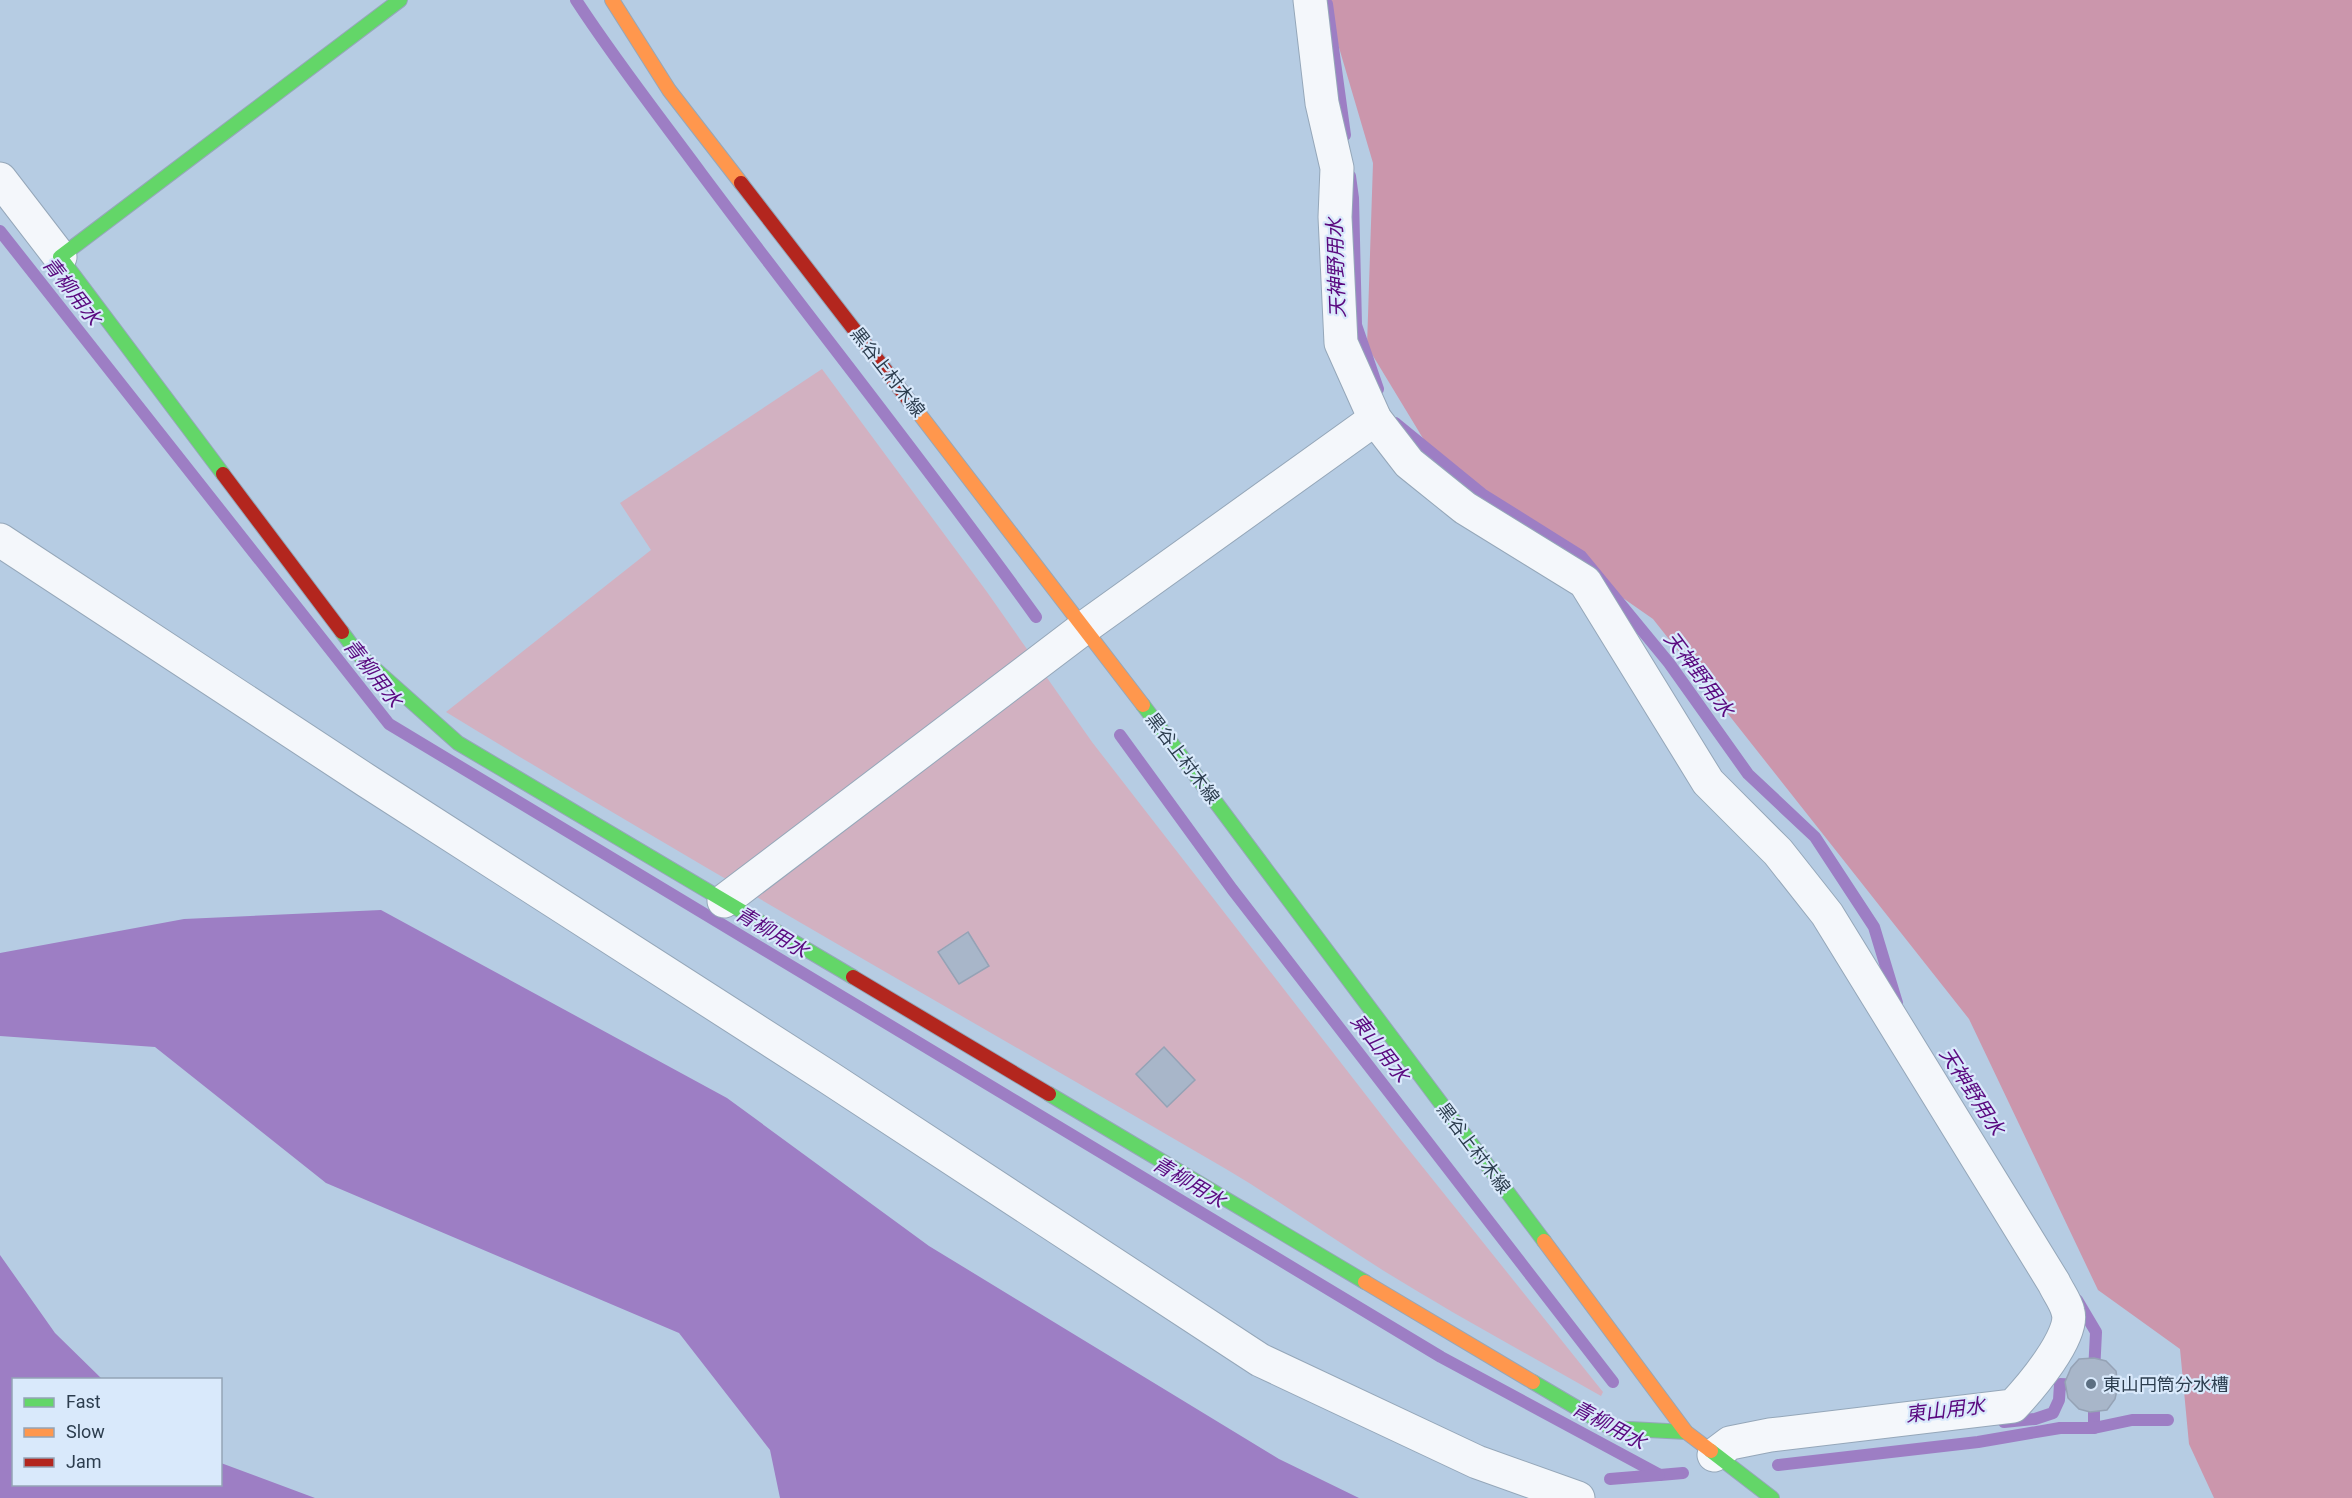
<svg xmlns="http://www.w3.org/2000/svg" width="2352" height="1498" font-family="Roboto,'Noto Sans JP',sans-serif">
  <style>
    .green { fill: #d2b1c1 }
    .forest { fill: #cb96ac }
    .water { fill: #9d7ec4 }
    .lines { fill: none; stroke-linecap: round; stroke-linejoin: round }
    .stream { stroke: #9d7ec4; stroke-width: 12 }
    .building { fill: #a8b6c9; stroke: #95a2b5; stroke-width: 1.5 }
    .street-casing { stroke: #95a7b9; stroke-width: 35 }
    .fast-casing { stroke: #95a7b9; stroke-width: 16 }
    .slow-casing { stroke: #95a7b9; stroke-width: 16 }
    .jam-casing { stroke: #95a7b9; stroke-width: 16 }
    .street { stroke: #f4f7fb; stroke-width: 33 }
    .fast { stroke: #63d668; stroke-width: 14 }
    .slow { stroke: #ff974d; stroke-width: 14 }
    .jam { stroke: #b3261e; stroke-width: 14 }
    .poi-dot { fill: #5c6f82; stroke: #d9e9fb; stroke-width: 2 }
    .labels { text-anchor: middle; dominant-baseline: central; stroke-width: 4.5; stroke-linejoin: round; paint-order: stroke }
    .street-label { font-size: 18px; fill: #2c3d4e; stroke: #d9e9fb }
    .poi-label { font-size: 18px; fill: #2c3d4e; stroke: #d9e9fb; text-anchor: start }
    .water-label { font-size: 20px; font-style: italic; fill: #5a097f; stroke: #d9e9fb }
  </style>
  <rect width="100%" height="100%" fill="#b6cce3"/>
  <path class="green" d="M822 369 987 592 1092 742 1397 1135 1603 1392 1601 1396C1529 1355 1455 1315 1384 1271 1331 1238 1280 1201 1226 1169 965 1017 703 869 446 712L651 550 620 503Z"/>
  <path class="forest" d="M1325 0H2352V1498H2214L2189 1444 2180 1349 2098 1290 1969 1019 1653 619 1444 473 1367 346 1373 163Z"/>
  <g class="water">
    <path d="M381 910 727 1098 929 1246 1279 1459 1359 1498H780L770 1450 679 1333 326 1183 155 1047 0 1036V953L184 919Z"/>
    <path d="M0 1255 55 1333 102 1379 14 1380V1484H220L221 1463 315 1498H0Z"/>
  </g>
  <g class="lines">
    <g class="stream">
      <path d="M576 0C615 60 659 116 701 173 812 322 928 466 1036 617"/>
      <path d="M1327 4 1345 135"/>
      <path d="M1350 176 1353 198 1356 325 1378 389"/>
      <path d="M0 231 389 724 1441 1357 1660 1475 1683 1473"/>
      <path d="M1395 423 1482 494 1581 556 1669 663 1748 774 1815 837 1874 927 1897 1003"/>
      <path d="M1120 735 1232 889 1613 1382"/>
      <path d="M2077 1300 2096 1332 2094 1373"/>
      <path d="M2094 1396V1428"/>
      <path d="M2004 1422 2035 1419 2053 1413 2059 1400 2060 1384 2080 1385"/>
      <path d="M1778 1465 1978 1442 2060 1428H2094L2132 1420H2168"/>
      <path d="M1610 1479 1659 1475"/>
    </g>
  </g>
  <g class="building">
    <path d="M968 932 989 966 959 984 938 952Z"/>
    <path d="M1164 1047 1195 1080 1167 1107 1136 1074Z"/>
    <path d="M2094 1358 2106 1361 2116 1371 2118 1386 2115 1399 2107 1410 2090 1412 2079 1409 2068 1398 2065 1382 2071 1368 2079 1359Z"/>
  </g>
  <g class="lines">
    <g class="street-casing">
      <g id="street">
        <path d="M1310 0 1322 103 1337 168 1335 217 1341 343 1375 419 1409 463 1465 508 1585 582 1708 782 1778 852 1827 914 2054 1283C2058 1292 2066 1302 2068 1312 2075 1336 2029 1389 2013 1406L1770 1435 1730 1443 1714 1455"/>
        <path d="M0 179 60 257"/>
        <path d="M0 540 367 781 828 1077 1260 1360 1477 1462 1578 1498"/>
        <path d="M724 901 1085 627 1375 419"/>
      </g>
    </g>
    <g class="fast-casing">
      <g id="fast">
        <path d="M223 474 60 257 400 0"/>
        <path d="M342 632 358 654 458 743 853 977"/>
        <path d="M1143 705 1544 1241"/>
        <path d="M1049 1094 1365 1282"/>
        <path d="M1533 1382 1611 1428 1686 1432"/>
        <path d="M1711 1451 1772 1498"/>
      </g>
    </g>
    <g class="slow-casing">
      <g id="slow">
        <path d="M612 0 669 90 741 183"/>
        <path d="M914 407 1143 705"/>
        <path d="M1544 1241 1686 1432 1711 1451"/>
        <path d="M1365 1282 1533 1382"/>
      </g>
    </g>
    <g class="jam-casing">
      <g id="jam">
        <path d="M741 183 914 407"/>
        <path d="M223 474 342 632"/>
        <path d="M853 977 1049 1094"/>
      </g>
    </g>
    <use href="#street" class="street"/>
    <use href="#fast" class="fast"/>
    <use href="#slow" class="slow"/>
    <use href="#jam" class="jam"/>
  </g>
  <circle class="poi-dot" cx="2091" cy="1384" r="6"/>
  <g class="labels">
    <g class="street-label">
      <text transform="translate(888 372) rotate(52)">黒谷上村木線</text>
      <text transform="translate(1183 758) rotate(53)">黒谷上村木線</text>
      <text transform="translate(1474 1148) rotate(53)">黒谷上村木線</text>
    </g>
    <g class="poi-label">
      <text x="2103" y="1384">東山円筒分水槽</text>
    </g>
    <g class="water-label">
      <text transform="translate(1336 268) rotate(-92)">天神野用水</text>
      <text transform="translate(72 291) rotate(52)">青柳用水</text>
      <text transform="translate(373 673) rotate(52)">青柳用水</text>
      <text transform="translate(1699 674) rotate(53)">天神野用水</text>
      <text transform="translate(772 932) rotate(31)">青柳用水</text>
      <text transform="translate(1380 1048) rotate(52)">東山用水</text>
      <text transform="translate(1972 1091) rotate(57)">天神野用水</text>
      <text transform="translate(1189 1182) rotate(31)">青柳用水</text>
      <text transform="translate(1945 1410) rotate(-7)">東山用水</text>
      <text transform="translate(1609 1425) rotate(28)">青柳用水</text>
    </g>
  </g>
  <rect x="12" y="1378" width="210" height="108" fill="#d9e9fb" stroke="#94a4b6" stroke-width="1.5"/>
  <rect x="24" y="1398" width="30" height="9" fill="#63d668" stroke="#94a4b6" stroke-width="1.5"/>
  <text x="66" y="1408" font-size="18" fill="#2c3d4e">Fast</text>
  <rect x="24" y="1428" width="30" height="9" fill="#ff974d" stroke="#94a4b6" stroke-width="1.5"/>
  <text x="66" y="1438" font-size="18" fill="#2c3d4e">Slow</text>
  <rect x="24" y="1458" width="30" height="9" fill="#b3261e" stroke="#94a4b6" stroke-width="1.5"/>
  <text x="66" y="1468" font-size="18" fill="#2c3d4e">Jam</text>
</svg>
